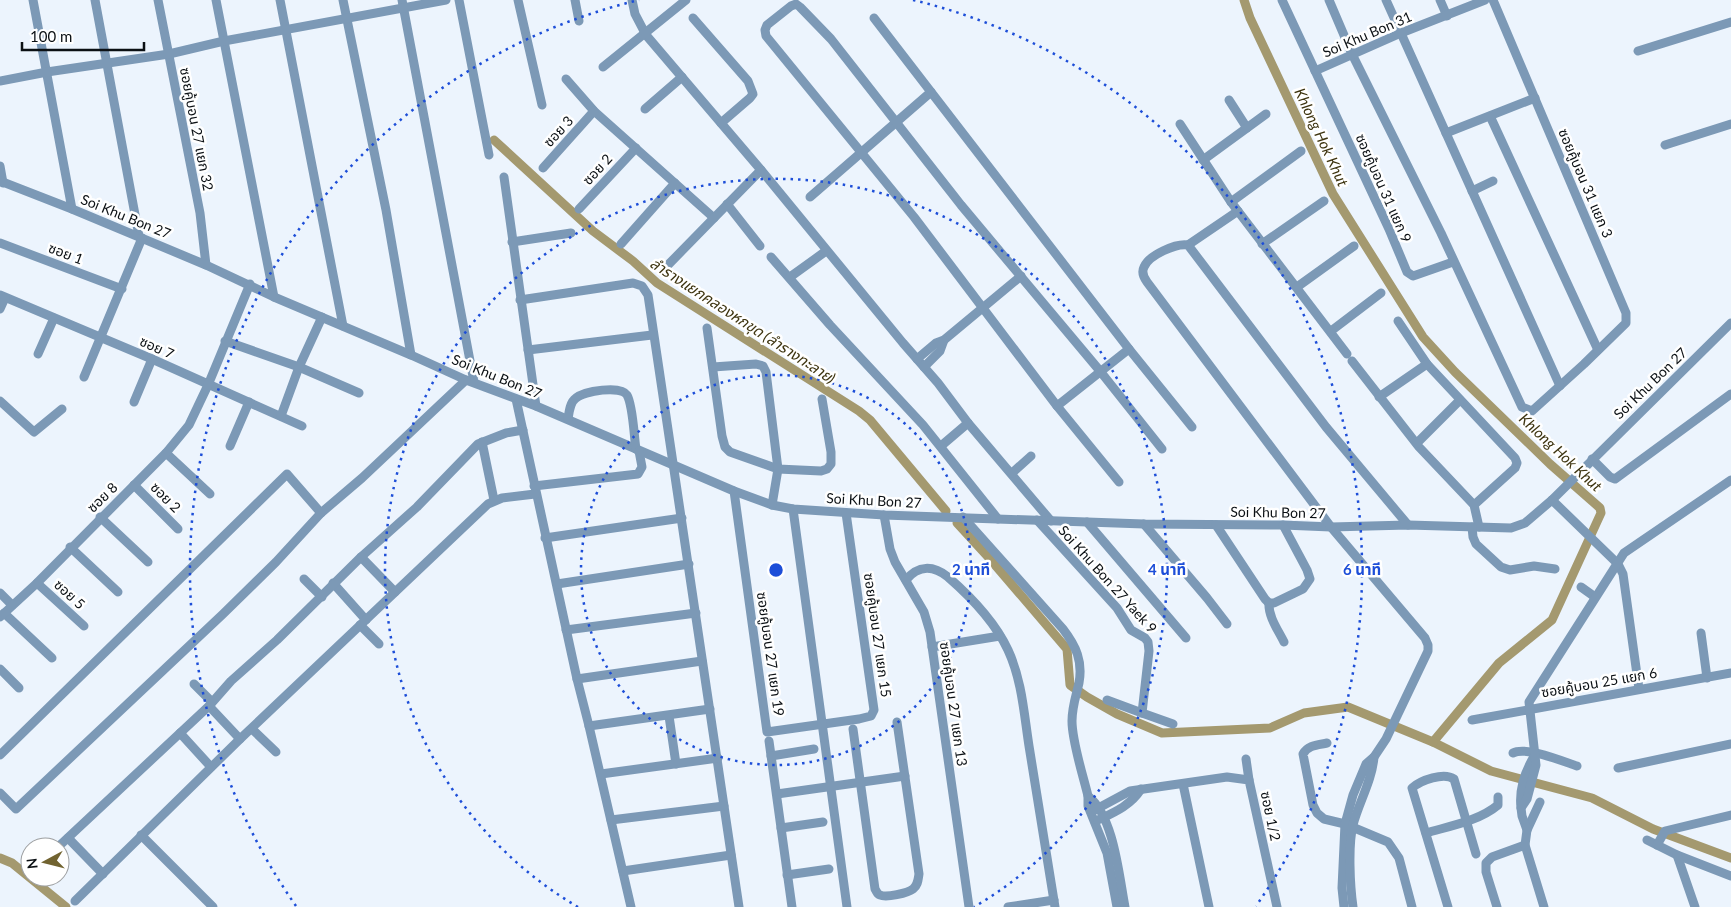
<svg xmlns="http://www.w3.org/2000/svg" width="1731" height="907" font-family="Lato,'Noto Sans Thai',sans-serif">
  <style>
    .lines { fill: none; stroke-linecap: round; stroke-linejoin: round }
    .canal { stroke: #a4996f; stroke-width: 9 }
    .minor { stroke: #7c99b6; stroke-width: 9 }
    .ring { fill: none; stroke: #1d4ed8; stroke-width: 2.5; stroke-dasharray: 2.5 5 }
    .labels { text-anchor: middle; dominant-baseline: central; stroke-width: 5; stroke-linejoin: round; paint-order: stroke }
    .street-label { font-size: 14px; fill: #0b1014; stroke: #fff }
    .water-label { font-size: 15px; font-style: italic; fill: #3d3410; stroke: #fff }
    .centre { fill: #1d4ed8; stroke: #fff; stroke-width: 2.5 }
    .ring-label { font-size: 15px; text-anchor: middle; font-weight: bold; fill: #1d4ed8; stroke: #fff; stroke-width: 5; stroke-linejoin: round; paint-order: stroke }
  </style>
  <rect width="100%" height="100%" fill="#ecf4fd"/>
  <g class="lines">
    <g class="canal">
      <path d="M1244 0 1250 18 1333 194 1423 337 1455 372 1550 464 1600 508 1601 513 1552 620 1499 663 1433 742 1491 771 1592 798 1653 829 1731 858"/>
      <path d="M494 140 593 231 633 261 657 283 859 411 870 420 946 511"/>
      <path d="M957 523 990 559 1067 649 1070 685 1087 697 1117 714 1162 733 1270 728 1304 713 1348 707 1433 742"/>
      <path d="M0 858 12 863 66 907"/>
    </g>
    <g class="minor">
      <path d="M33 0 72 209"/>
      <path d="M95 0 139 236"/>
      <path d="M158 0 200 213 206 265"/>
      <path d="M216 0 274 297"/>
      <path d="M280 0 343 326"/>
      <path d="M343 0 386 210 411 355"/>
      <path d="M402 0 474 382"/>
      <path d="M459 0 489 155"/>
      <path d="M518 0 542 105"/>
      <path d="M575 0 579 21"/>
      <path d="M632 0 635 14 646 35 761 170 903 343 938 383 968 423 1051 521"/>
      <path d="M1282 0 1389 229 1407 272 1413 276 1416 275 1453 262"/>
      <path d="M1329 0 1352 54 1441 233 1522 407 1532 411 1584 364 1626 323V313L1493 0"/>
      <path d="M1386 0 1560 386"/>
      <path d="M1440 0 1447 16"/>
      <path d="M693 18 748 81 753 94 750 98 721 123"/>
      <path d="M874 18 1129 349 1192 427"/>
      <path d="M1638 51 1731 22"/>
      <path d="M603 67 686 0"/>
      <path d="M1315 71 1401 33 1485 0"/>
      <path d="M566 79 594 111 714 218"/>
      <path d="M0 81 47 72 169 54 224 41 446 0"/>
      <path d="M1229 100 1247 128"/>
      <path d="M645 109 682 77"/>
      <path d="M1490 116 1598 350"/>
      <path d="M1180 124 1231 202 1347 354"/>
      <path d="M1446 133 1535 98"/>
      <path d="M1665 145 1731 124"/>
      <path d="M1203 160 1266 114"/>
      <path d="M0 166 3 183"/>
      <path d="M543 168 594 111"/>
      <path d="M504 177 536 406"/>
      <path d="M0 181 72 209 206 265 274 297 411 355 466 380 536 406 734 491 772 505 793 509 884 515 1144 524 1283 525 1331 527 1408 525 1511 528 1525 523 1552 500 1731 323"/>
      <path d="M1472 191 1493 181"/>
      <path d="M810 197 931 92"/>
      <path d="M1231 202 1301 151"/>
      <path d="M727 204 760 246"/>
      <path d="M579 209 636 148"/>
      <path d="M512 242 571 233"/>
      <path d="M0 243 122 289"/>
      <path d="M621 244 675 183"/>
      <path d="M1262 244 1324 201"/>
      <path d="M1188 245 1238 211"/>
      <path d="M771 257 830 325 923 425 998 519"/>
      <path d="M664 269 761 170"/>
      <path d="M790 277 826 251"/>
      <path d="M1297 287 1354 246"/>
      <path d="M0 295 152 359 302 426"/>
      <path d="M520 300 633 283 642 286 648 295 739 907"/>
      <path d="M0 309 5 298"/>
      <path d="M1398 321 1427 364 1515 458 1517 463 1515 468 1474 505"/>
      <path d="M707 328 722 436 725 447 730 452 778 469 821 471 827 469 831 464V452L822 399"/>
      <path d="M1331 331 1381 293"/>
      <path d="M225 341 299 367 359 393"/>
      <path d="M528 350 652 335"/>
      <path d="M38 354 54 318"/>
      <path d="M917 359 936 343 944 340 1021 276"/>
      <path d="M1352 361 1419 447 1474 505 1479 527"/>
      <path d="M713 367 756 364 763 366 766 372 778 469 772 505"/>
      <path d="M924 367 940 351 944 340"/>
      <path d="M84 377 142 238"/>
      <path d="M1379 397 1427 364"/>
      <path d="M516 399 577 679 589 726 631 907"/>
      <path d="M0 401 34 432 62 409"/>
      <path d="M134 402 152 359"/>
      <path d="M1057 406 1129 349"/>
      <path d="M281 416 299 367 322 317"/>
      <path d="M568 419C569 412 570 402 576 398 584 391 621 385 627 395 633 405 634 437 636 449"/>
      <path d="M482 442 494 500"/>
      <path d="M1417 443 1460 400"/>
      <path d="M230 446 249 402"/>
      <path d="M941 446 968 423"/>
      <path d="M166 453 210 494"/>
      <path d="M1592 459 1610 477 1615 479 1731 394"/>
      <path d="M1012 473 1031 456"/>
      <path d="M1119 482 1057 406 914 217 766 36 765 30 767 25 791 6 796 4 800 7 831 39 961 205 1100 371 1162 449"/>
      <path d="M134 485 178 529"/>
      <path d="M534 486 638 474 642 467 639 451"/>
      <path d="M734 491 767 732 859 719 871 716 874 710 846 513"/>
      <path d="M1552 500 1618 564 1623 574 1639 689"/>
      <path d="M793 509 847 907"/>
      <path d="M884 515 890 549 895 562 924 612 930 632 969 907"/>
      <path d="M100 517 148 562"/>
      <path d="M963 517 1063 629C1076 646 1083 661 1079 683 1076 696 1072 707 1072 721 1072 742 1083 775 1088 796V806L1107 853 1117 907"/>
      <path d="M1037 520 1117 608 1131 630 1145 638 1148 642 1149 651 1142 713 1107 700"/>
      <path d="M1087 522 1186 638"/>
      <path d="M1144 524 1207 598 1227 624"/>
      <path d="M1216 525 1265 599 1269 603H1274L1303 589 1310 579 1307 570 1283 525"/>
      <path d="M1472 527 1473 537 1476 544 1501 567 1510 570 1534 566 1555 569"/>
      <path d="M545 538 682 518"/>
      <path d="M70 547 118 592"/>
      <path d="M361 557 395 592"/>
      <path d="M304 579 322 597"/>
      <path d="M906 580C918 565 933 565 948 577 971 597 995 622 1008 650 1022 680 1024 714 1029 746 1038 800 1046 853 1055 907"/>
      <path d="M37 583 84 626"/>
      <path d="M333 583 366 620"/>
      <path d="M557 584 689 564"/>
      <path d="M1581 587 1595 597"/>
      <path d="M0 593 12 605"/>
      <path d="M1269 603C1268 616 1278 630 1284 642"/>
      <path d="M4 613 52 658"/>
      <path d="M0 617 37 583 166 453 189 425 208 385 250 284"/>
      <path d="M360 625 379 644"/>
      <path d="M566 630 696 613"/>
      <path d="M1701 633 1707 678"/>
      <path d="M932 647 1000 636"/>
      <path d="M0 669 19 688"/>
      <path d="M577 679 702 661"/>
      <path d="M194 684 212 702"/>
      <path d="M209 706 240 739"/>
      <path d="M1142 713 1173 724"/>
      <path d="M669 716 676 764"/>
      <path d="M1472 720 1731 673"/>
      <path d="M589 726 710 709"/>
      <path d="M252 729 276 752"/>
      <path d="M853 729 875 889C877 892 877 894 880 895 886 898 908 893 913 889 918 885 918 880 919 874L897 722"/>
      <path d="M180 733 211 767"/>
      <path d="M769 741 792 907"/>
      <path d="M1327 743C1318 745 1308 745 1303 754L1313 805 1317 813 1324 819 1345 824 1388 842 1399 858 1412 907"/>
      <path d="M1513 753C1526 746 1562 761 1577 766"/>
      <path d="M0 755 287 474 321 513"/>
      <path d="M771 756 814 749"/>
      <path d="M1246 759 1249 780"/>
      <path d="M1618 768 1731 744"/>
      <path d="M601 774 718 758"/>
      <path d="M1183 784 1209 907"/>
      <path d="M0 793 16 809 223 614 276 562 321 513 362 478 466 380"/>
      <path d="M777 794 905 776"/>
      <path d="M1088 796C1114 816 1119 876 1125 907"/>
      <path d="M1521 808C1519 790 1525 771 1535 755"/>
      <path d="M1091 812 1130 791 1227 777 1249 780 1277 907"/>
      <path d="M611 820 724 806"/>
      <path d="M1098 820C1115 812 1131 805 1141 789"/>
      <path d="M781 828 823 822"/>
      <path d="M1527 830 1540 802"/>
      <path d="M1426 833C1450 826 1479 821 1498 805V797"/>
      <path d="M141 835 213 907"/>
      <path d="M68 838 103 874"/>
      <path d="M1647 840 1677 855 1731 876"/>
      <path d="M1657 845 1665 831 1731 815"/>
      <path d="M58 847 209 706 231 681 277 640 361 557 417 507 478 444 506 433 523 430"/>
      <path d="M1677 855 1695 907"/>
      <path d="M623 871 731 855"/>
      <path d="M787 875 829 869"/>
      <path d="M75 901 240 739 488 504 502 498 535 494"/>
      <path d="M1008 907 1054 900"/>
      <path d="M1344 907 1342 888 1345 824 1353 795 1366 764 1374 757 1386 739 1428 651V645L1425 638 1331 527 1147 282C1144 278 1141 273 1144 267 1149 255 1176 243 1188 245L1326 427 1408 525"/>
      <path d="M1353 907C1350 886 1348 845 1353 825 1359 802 1372 781 1374 757"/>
      <path d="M1448 907 1412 788C1421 780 1444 772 1454 779L1476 854"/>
      <path d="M1497 907 1486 872V863L1492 857 1525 845"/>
      <path d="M1544 907 1525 845 1527 830 1522 816 1521 808 1527 799 1536 765 1529 702 1624 553 1731 480"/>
    </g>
  </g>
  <g class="ring">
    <circle cx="776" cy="570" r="195"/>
    <path d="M578 907A391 391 0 1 1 974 907"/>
    <path d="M296 906A586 586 0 0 1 639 0M913 0A586 586 0 0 1 1256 906"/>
  </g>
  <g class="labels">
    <g class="street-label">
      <text transform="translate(1367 34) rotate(-23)">Soi Khu Bon 31</text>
      <text transform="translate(197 129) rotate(79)">ซอยคู้บอน 27 แยก 32</text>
      <text transform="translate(558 131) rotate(-48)">ซอย 3</text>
      <text transform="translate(597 169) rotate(-48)">ซอย 2</text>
      <text transform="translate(1586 183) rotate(67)">ซอยคู้บอน 31 แยก 3</text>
      <text transform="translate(1384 188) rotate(66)">ซอยคู้บอน 31 แยก 9</text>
      <text transform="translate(126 216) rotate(22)">Soi Khu Bon 27</text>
      <text transform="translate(66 253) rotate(21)">ซอย 1</text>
      <text transform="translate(157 347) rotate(24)">ซอย 7</text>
      <text transform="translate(497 376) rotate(22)">Soi Khu Bon 27</text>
      <text transform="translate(1650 383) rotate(-44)">Soi Khu Bon 27</text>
      <text transform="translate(102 497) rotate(-44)">ซอย 8</text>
      <text transform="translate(166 497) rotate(45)">ซอย 2</text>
      <text transform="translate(874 500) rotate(3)">Soi Khu Bon 27</text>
      <text transform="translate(1278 512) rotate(1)">Soi Khu Bon 27</text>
      <text transform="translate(1108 579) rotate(48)">Soi Khu Bon 27 Yaek 9</text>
      <text transform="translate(70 594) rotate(42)">ซอย 5</text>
      <text transform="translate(878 635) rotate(82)">ซอยคู้บอน 27 แยก 15</text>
      <text transform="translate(771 654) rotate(82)">ซอยคู้บอน 27 แยก 19</text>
      <text transform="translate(1599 682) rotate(-10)">ซอยคู้บอน 25 แยก 6</text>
      <text transform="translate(954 704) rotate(82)">ซอยคู้บอน 27 แยก 13</text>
      <text transform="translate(1271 816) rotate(78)">ซอย 1/2</text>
    </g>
    <g class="water-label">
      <text transform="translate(1322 137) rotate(65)">Khlong Hok Khut</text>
      <text transform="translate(743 320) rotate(33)">ลำรางแยกคลองหกขุด (ลำรางทะลาย)</text>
      <text transform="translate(1561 452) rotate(43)">Khlong Hok Khut</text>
    </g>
  </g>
  <circle cx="776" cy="570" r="8" class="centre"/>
  <g class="ring-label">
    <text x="971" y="575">2 นาที</text>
    <text x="1167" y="575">4 นาที</text>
    <text x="1362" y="575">6 นาที</text>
  </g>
  <g transform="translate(45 862) rotate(263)"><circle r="24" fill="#ffffff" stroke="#9d9fa1"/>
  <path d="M0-4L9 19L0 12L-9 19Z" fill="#716330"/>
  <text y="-8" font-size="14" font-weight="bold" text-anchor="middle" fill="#0b1014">N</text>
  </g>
  <path d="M22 42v8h122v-8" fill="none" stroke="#0b1014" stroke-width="2.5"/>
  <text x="30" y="42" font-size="15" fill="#0b1014" stroke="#ffffff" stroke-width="4" paint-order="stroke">100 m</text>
</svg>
